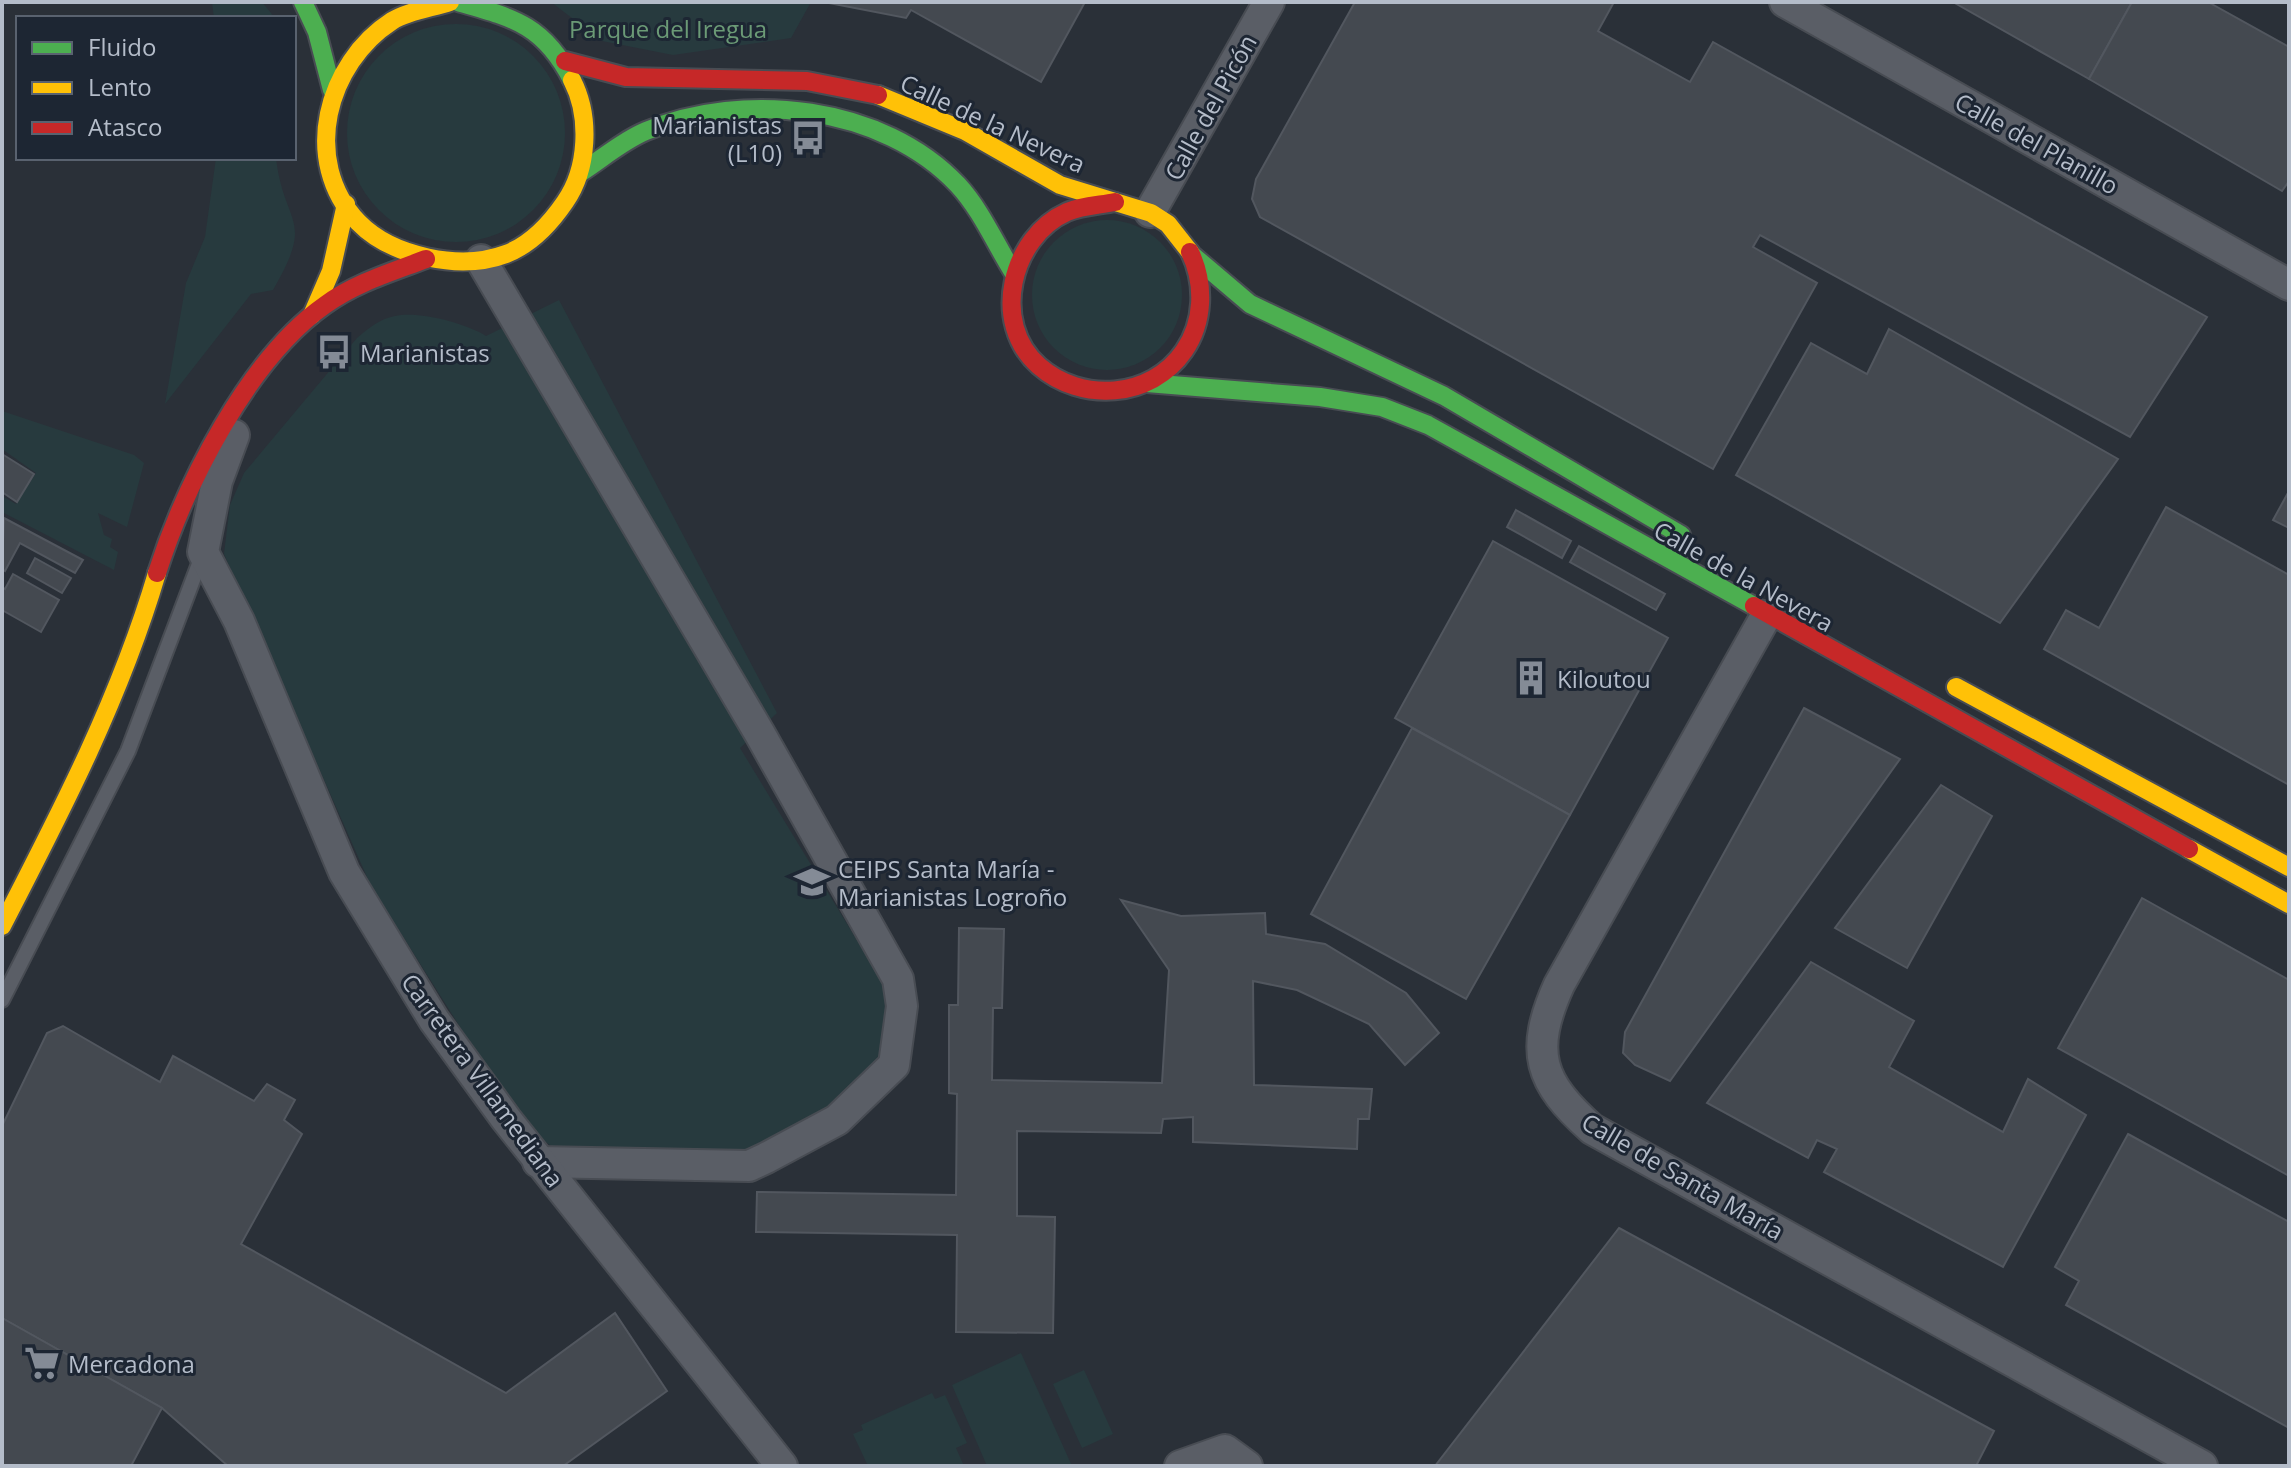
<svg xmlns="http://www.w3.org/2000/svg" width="2291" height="1468" font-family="'Open Sans',sans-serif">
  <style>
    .green { fill: #273a3e }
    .building { fill: #444950; stroke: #52575f; stroke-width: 2 }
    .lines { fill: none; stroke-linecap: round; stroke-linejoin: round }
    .lane-casing { stroke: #484c53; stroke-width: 18 }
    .street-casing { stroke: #484c53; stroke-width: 34 }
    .fast-casing { stroke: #484c53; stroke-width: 22 }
    .slow-casing { stroke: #484c53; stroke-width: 22 }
    .jam-casing { stroke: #484c53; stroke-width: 22 }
    .lane { stroke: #5a5e66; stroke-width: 14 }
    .street { stroke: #5a5e66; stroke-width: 30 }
    .fast { stroke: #4caf50; stroke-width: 18 }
    .slow { stroke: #ffc107; stroke-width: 18 }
    .jam { stroke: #c62828; stroke-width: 18 }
    .labels { text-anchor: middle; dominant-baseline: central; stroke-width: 6; stroke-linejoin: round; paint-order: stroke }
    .park-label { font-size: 24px; fill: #6b9a76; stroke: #1d2633 }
    .street-label { font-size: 24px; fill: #b4bcc9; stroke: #1d2633 }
    .poi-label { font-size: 24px; fill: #b4bcc9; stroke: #1d2633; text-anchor: start }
  </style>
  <rect width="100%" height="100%" fill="#2a3038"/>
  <g class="green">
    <path d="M212 2H262L275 18H214Z"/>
    <path d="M551 2H811L791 38 673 55 602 41Z"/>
    <circle cx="456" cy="133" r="109"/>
    <path d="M216 158H276C284 227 316 216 273 290L251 294 165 404 186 283 205 237Z"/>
    <circle cx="1107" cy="295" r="75"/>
    <path d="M559 300 777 713 740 748 883 983 886 1007 881 1056 867 1084 847 1102 753 1148 701 1158 557 1150 522 1125 371 886 224 554 230 505 244 473 357 338C369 328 379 319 395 316 419 311 465 323 486 336Z"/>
    <path d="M2 411 134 455 144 463 127 527 98 513 104 535 112 539 110 547 118 552 114 570 4 513 2 516V496L16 504 36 473 2 449Z"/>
    <path d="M1021 1353 1072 1466H987L952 1385Z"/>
    <path d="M1084 1370 1113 1434 1082 1448 1053 1384Z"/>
    <path d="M932 1393 935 1399 945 1395 967 1443 956 1448 964 1466H868L853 1434 863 1430 861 1425Z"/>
  </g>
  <g class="building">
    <path d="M1085 2 1041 82 911 10 906 18 829 3Z"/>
    <path d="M1355 2H1614L1598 31 1690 82 1713 42 2207 317 2130 437 1760 235 1753 247 1817 283 1713 469 1260 217 1252 199 1256 179Z"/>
    <path d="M1953 2H2132L2089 79Z"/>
    <path d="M2132 2H2208L2289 47V181L2282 191 2089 79Z"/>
    <path d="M1889 329 2118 459 2000 623 1736 475 1811 343 1867 374Z"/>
    <path d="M2 454 34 474 17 502 2 492Z"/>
    <path d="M2289 491V528L2273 520Z"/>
    <path d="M2166 507 2289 575V785L2044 649 2066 610 2099 628Z"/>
    <path d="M1516 510 1571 541 1562 558 1507 527Z"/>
    <path d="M4 518 83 560 75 573 20 543 5 571 2 569Z"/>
    <path d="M1493 541 1668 638 1570 815 1395 718Z"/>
    <path d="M1579 546 1665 594 1656 610 1570 562Z"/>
    <path d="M35 558 71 578 62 593 27 573Z"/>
    <path d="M13 574 59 600 41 632 2 610V587L5 589Z"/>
    <path d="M1804 708 1900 759 1670 1081 1635 1065 1623 1053 1625 1032Z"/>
    <path d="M1412 728 1570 815 1466 999 1311 914Z"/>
    <path d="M1941 785 1992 816 1907 968 1835 928Z"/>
    <path d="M2142 898 2289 980V1176L2058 1048Z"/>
    <path d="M1121 900 1181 916 1265 913 1266 934 1325 944 1406 993 1439 1033 1405 1065 1369 1024 1297 990 1253 981 1254 1085 1372 1089 1369 1119H1358L1357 1149 1193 1142V1117L1163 1119 1161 1133 1017 1131V1216L1055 1217 1053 1333 956 1332 957 1235 756 1232 757 1192 956 1195 957 1094 949 1093V1005H958L959 928 1004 929 1002 1008H993L992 1080 1162 1083 1169 970Z"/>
    <path d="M1811 962 1914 1021 1889 1067 2003 1132 2028 1079 2086 1115 2003 1267 1824 1172 1837 1149 1817 1140 1808 1158 1707 1103Z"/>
    <path d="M63 1026 160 1082 173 1056 254 1101 267 1084 295 1100 284 1120 302 1134 241 1244 506 1393 615 1313 667 1391 563 1466H228L162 1408 2 1318V1126L47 1033Z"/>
    <path d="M2128 1134 2289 1222V1428L2066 1305 2079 1281 2055 1267Z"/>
    <path d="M1619 1228 1994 1431 1976 1466H1435Z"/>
    <path d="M2 1318 162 1408 131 1466H2Z"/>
  </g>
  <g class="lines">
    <g class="lane-casing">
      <path id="lane" d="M2 1000 128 751 202 556"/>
    </g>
    <g class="street-casing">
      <g id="street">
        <path d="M1785 2 2289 285"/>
        <path d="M1150 212 1269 2"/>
        <path d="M481 260 760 734 898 979 902 1006 894 1065 837 1120 766 1158 749 1166 538 1162"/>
        <path d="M234 435 217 481 203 552 239 621 344 872 434 1020 506 1119 782 1466"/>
        <path d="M1766 616 1559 985C1529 1052 1539 1082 1592 1129L2202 1466"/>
        <path d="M1180 1466 1225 1450 1247 1466"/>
      </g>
    </g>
    <g class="fast-casing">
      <g id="fast">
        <path d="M303 2 317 32 332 90"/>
        <path d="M458 2C514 18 544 25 572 80"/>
        <path d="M580 173C602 159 622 141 646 131 744 90 883 105 958 185 981 210 995 243 1013 272"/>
        <path d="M1191 254 1250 304 1444 396 1681 535"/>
        <path d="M1147 383 1320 397 1382 407 1428 425 1754 606"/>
      </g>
    </g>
    <g class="slow-casing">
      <g id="slow">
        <path d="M450 2C432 8 408 11 392 21 327 63 300 160 358 222 392 257 461 271 506 254 532 244 550 224 565 202 588 169 591 117 572 80"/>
        <path d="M878 95 965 131 1060 185 1151 213 1168 224 1190 252"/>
        <path d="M312 315 331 271 346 204"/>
        <path d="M1956 687 2289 867"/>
        <path d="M2189 849 2289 904"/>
        <path d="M2 926C62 810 120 698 157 573"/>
      </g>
    </g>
    <g class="jam-casing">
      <g id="jam">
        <path d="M565 61 626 77 807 81 878 95"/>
        <path d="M1115 202C1100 205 1081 206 1067 212 1011 237 990 323 1039 366 1081 403 1151 399 1184 351 1204 322 1205 284 1190 252"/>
        <path d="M157 573C185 485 248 359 325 305 355 283 392 272 426 259"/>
        <path d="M1754 606 2189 849"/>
      </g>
    </g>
    <use href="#lane" class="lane"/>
    <use href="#street" class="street"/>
    <use href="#fast" class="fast"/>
    <use href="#slow" class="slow"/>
    <use href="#jam" class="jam"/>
  </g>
  <defs>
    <g id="bus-bare" transform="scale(2.76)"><path d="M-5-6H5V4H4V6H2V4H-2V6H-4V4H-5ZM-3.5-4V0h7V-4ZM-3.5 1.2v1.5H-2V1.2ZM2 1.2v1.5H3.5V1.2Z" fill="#848b96" stroke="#1d2633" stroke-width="2.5" paint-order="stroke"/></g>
    <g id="building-bare" transform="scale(2.76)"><path d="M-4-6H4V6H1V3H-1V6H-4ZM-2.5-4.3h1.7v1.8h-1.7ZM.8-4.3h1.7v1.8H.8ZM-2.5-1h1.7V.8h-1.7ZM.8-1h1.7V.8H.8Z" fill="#848b96" stroke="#1d2633" stroke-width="2.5" paint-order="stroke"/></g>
    <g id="university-bare" transform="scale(2.76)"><path d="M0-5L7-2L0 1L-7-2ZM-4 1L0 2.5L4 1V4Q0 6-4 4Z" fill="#848b96" stroke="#1d2633" stroke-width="2.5" paint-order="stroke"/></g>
    <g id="supermarket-bare" transform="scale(2.76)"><path d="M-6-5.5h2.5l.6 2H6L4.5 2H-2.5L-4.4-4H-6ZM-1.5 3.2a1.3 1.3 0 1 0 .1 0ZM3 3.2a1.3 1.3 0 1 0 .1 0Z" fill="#848b96" stroke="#1d2633" stroke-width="2.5" paint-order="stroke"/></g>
  </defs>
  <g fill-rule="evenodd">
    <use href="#bus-bare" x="808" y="138"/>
    <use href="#bus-bare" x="334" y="352"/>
    <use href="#building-bare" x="1531" y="678"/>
    <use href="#university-bare" x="812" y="882"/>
    <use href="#supermarket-bare" x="42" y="1363"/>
  </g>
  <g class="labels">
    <g class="park-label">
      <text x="668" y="28">Parque del Iregua</text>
    </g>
    <g class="street-label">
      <text transform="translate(1210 107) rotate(-61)">Calle del Picón</text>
      <text transform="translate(993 123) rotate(25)">Calle de la Nevera</text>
      <text transform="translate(2037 143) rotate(29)">Calle del Planillo</text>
      <text transform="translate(1744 576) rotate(29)">Calle de la Nevera</text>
      <text transform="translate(483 1080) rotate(54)">Carretera Villamediana</text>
      <text transform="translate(1683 1176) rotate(30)">Calle de Santa María</text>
    </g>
    <g class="poi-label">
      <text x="782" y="124" text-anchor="end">Marianistas<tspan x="782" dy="28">(L10)</tspan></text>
      <text x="360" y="352">Marianistas</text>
      <text x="1557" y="678">Kiloutou</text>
      <text x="838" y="868">CEIPS Santa María -<tspan x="838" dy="28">Marianistas Logroño</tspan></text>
      <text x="68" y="1363">Mercadona</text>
    </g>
  </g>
  <rect width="2291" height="1468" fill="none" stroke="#b4bcc9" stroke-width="8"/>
  <rect x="16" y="16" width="280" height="144" fill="#1d2633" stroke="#59626f" stroke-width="2"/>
  <rect x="32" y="42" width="40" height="12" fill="#4caf50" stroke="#59626f" stroke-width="2"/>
  <text x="88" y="56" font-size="24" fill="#b4bcc9">Fluido</text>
  <rect x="32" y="82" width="40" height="12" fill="#ffc107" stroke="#59626f" stroke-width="2"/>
  <text x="88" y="96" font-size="24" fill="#b4bcc9">Lento</text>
  <rect x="32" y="122" width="40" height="12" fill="#c62828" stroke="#59626f" stroke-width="2"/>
  <text x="88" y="136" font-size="24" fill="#b4bcc9">Atasco</text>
</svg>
